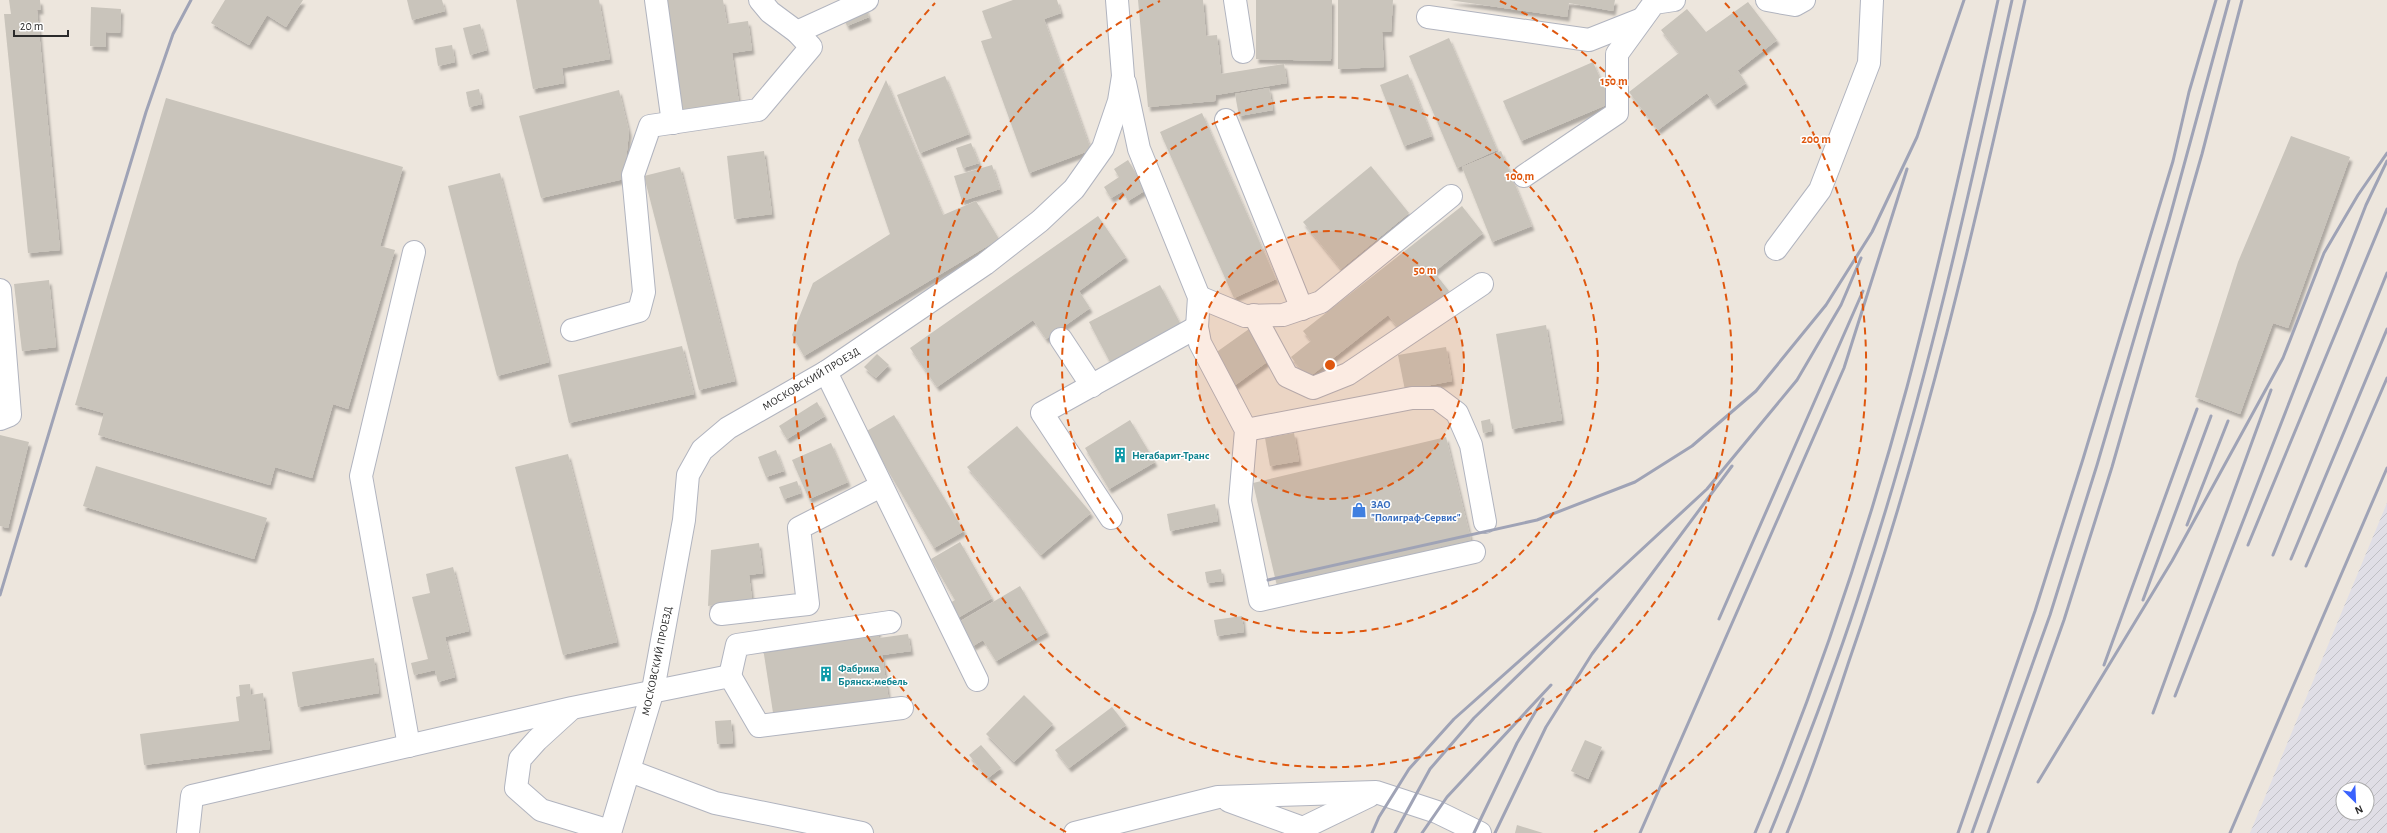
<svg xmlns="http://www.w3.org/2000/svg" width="2387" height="833" font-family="'Alegreya Sans',sans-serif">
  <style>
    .industrial { fill: url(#industrial-furrows); fill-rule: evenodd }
    .building { fill: #c9c4bb; filter: url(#shadow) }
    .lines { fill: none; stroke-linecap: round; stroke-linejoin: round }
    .minor-casing { stroke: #b1b4bf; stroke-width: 24 }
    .minor { stroke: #fff; stroke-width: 22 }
    .rail { stroke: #9fa3b6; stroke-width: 3 }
    .ring { fill: none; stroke: #df570e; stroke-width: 2; stroke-dasharray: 7 5 }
    .labels { text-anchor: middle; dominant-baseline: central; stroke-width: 3; stroke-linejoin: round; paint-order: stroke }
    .street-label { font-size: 11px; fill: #2b2b2b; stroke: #fff }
    .culture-label { font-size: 11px; font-weight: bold; fill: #0d838f; stroke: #fff; text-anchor: start }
    .shop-label { font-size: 11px; font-weight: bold; fill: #366cbe; stroke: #fff; text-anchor: start }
    .centre { fill: #df570e; stroke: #fff; stroke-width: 2 }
    .ring-label { font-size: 12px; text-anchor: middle; font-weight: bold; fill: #df570e; stroke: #fff; stroke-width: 3; stroke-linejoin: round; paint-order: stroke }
  </style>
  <defs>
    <pattern id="industrial-furrows" width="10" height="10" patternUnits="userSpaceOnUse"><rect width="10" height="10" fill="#e0dee6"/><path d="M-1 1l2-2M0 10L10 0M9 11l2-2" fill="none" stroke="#c0bfc5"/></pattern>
    <filter id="shadow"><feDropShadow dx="2.5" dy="4.5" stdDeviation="1" flood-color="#0004"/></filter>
  </defs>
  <rect width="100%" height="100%" fill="#ede6dd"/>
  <path class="industrial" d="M2387 503V833H2250ZM2343 789H2367V813H2343Z"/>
  <g class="building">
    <path d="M9 0H40L41 10H37L60 250 28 253 4 14H11Z"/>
    <path d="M225 0H303L286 27 267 15 249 45 211 23Z"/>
    <path d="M407 0H442L445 11 412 20Z"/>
    <path d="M516 0H599L610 59 562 68 564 83 533 89Z"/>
    <path d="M664 0H723L727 24 748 21 752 50 732 53 740 110 680 119Z"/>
    <path d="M1013 0H1057L1061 13 1044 19 1091 150 1029 173 981 41 992 38 982 11Z"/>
    <path d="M1138 0H1203L1206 36 1217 35 1221 74 1284 64 1287 83 1216 95 1215 101 1148 107Z"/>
    <path d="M1256 0H1332L1331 61 1256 59Z"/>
    <path d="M1338 0H1393L1391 32H1382L1384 67 1338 69Z"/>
    <path d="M1449 0H1615L1613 11 1569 3 1567 17Z"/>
    <path d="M1748 2 1777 40 1720 84 1738 71 1746 83 1715 105 1707 93 1658 130 1629 92 1679 53 1661 30 1687 9 1706 32Z"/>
    <path d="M91 7 121 9 120 33 106 32V47L90 46Z"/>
    <path d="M865 7 869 17 847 26 843 16Z"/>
    <path d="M480 24 487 50 470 55 463 28Z"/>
    <path d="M1449 38 1497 150 1457 168 1409 56Z"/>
    <path d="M452 45 455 62 438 66 435 48Z"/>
    <path d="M1593 62 1611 103 1521 141 1503 101Z"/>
    <path d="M1408 74 1432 136 1404 146 1380 85Z"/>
    <path d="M945 76 969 134 920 153 897 95Z"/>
    <path d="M886 80 943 215 976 201 999 239 804 356 792 335 813 283 890 234 858 140Z"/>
    <path d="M1269 88 1273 110 1239 116 1235 94Z"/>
    <path d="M479 89 482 104 469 107 466 92Z"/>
    <path d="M619 90 629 132 624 179 541 198 519 116Z"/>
    <path d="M166 98 403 167 380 246 395 250 348 409 333 404 312 478 275 467 270 485 98 435 104 413 75 405Z"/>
    <path d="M1202 113 1276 279 1234 298 1160 132Z"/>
    <path d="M2291 136 2350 157 2288 328 2273 323 2240 414 2195 397 2238 262Z"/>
    <path d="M971 143 979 163 963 168 956 148Z"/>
    <path d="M764 151 772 214 734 219 727 156Z"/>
    <path d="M1501 151 1532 226 1492 242 1462 167Z"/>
    <path d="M1128 160 1146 190 1128 201 1123 191 1111 198 1104 187 1119 177 1114 169Z"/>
    <path d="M992 165 1000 189 962 201 954 176Z"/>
    <path d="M1371 166 1409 213 1341 269 1303 222Z"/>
    <path d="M680 167 735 381 699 390 644 176Z"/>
    <path d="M500 173 549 362 497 376 448 186Z"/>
    <path d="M1462 206 1483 233 1434 272 1449 291 1400 330 1388 315 1308 378 1291 357 1311 341 1303 331Z"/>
    <path d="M1098 216 1126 257 1079 291 1090 308 1046 339 1033 320 937 387 910 348Z"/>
    <path d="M49 280 56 347 22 351 14 284Z"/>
    <path d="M1160 285 1181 325 1110 362 1089 322Z"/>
    <path d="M1546 325 1562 420 1512 429 1496 334Z"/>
    <path d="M1249 329 1271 359 1234 386 1211 356Z"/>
    <path d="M682 346 694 394 569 423 558 375Z"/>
    <path d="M1446 347 1452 381 1405 390 1398 355Z"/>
    <path d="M877 354 889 365 876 378 864 367Z"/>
    <path d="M817 402 825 416 787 439 779 426Z"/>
    <path d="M894 415 964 531 934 548 865 432Z"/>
    <path d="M1490 419 1492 431 1483 433 1481 421Z"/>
    <path d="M1130 420 1155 462 1109 489 1085 448Z"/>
    <path d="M1017 426 1091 513 1041 555 967 467Z"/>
    <path d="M1294 433 1299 461 1270 466 1265 438Z"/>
    <path d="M0 435 29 442 8 528 0 526Z"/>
    <path d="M1446 437 1471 540 1277 586 1253 483Z"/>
    <path d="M831 443 848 482 809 499 792 460Z"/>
    <path d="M776 450 784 471 766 477 758 457Z"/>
    <path d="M568 454 617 642 563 655 515 467Z"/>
    <path d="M96 466 267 518 254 559 83 506Z"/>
    <path d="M797 481 801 493 784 499 779 487Z"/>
    <path d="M1215 504 1218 521 1170 531 1167 514Z"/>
    <path d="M960 542 992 598 956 619 948 604 955 600 931 559Z"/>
    <path d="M759 543 763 573 749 575 752 599 708 606 711 550Z"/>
    <path d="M453 567 469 631 445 637 455 677 438 682 435 670 414 675 411 663 428 659 412 597 430 593 426 574Z"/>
    <path d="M1221 569 1223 581 1207 583 1205 572Z"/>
    <path d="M1020 586 1047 632 996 661 983 640 973 646 959 622Z"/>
    <path d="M1242 616 1244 632 1217 636 1214 620Z"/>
    <path d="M878 630 879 638 908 634 911 651 882 655 889 701 774 719 763 648Z"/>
    <path d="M374 658 379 693 298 707 292 672Z"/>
    <path d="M250 684 251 695 263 693 270 749 144 765 140 734 239 721 236 697 240 696 239 685Z"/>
    <path d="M1024 695 1053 724 1014 762 986 734Z"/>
    <path d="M1112 707 1126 725 1069 768 1055 750Z"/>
    <path d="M731 720 733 743 717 744 715 721Z"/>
    <path d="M1585 740 1602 747 1588 779 1571 771Z"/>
    <path d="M981 745 1001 768 988 778 969 755Z"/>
    <path d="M1517 825 1543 833H1515Z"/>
  </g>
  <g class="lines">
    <g class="minor-casing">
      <g id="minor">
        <path d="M656 0 673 123"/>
        <path d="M760 0 770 12 797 32"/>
        <path d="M1235 0 1243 52"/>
        <path d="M1767 0 1795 5 1804 0"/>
        <path d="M1428 17 1589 40 1642 19"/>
        <path d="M1125 83 1139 149 1199 297 1197 327 1200 343 1246 430 1240 501 1260 600 1474 552"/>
        <path d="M1226 120 1302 309"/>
        <path d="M1524 176 1617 113V54L1654 3 1674 0"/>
        <path d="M1776 249 1820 190 1869 63 1872 0"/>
        <path d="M0 290 10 415 0 419"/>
        <path d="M1199 297 1245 316 1283 315 1321 302 1451 196"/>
        <path d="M1254 315 1287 376 1313 388 1348 374 1482 284"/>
        <path d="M572 330 639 311 644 292 633 175 650 126 758 110 811 47 797 32 867 0"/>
        <path d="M1061 339 1092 386"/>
        <path d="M826 372 977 680"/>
        <path d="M1246 430 1412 398H1437L1457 413 1471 445 1485 522"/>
        <path d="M1111 518 1042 413 1197 327"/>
        <path d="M721 614 808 604 799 528 881 486"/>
        <path d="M730 676 737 645 890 622"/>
        <path d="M571 709 537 740 520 759 516 788 541 810 610 831"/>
        <path d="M409 746 361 476 414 252"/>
        <path d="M630 771 715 803 862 833"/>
        <path d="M1229 801 1303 828"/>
        <path d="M188 833 192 796 572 708 730 676 759 726 902 708"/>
        <path d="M610 833 653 690 684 520 688 475 702 450 728 428 826 372 985 264 1040 221 1074 189 1103 148 1119 101 1123 76 1117 0"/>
        <path d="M1075 833 1218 797 1376 792 1437 812 1480 833"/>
        <path d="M1300 833 1303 828 1369 796"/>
      </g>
    </g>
    <use href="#minor" class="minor"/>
    <g class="rail">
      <path d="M2187 525 2228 421"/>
      <path d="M2248 545 2387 209"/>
      <path d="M2273 555 2387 273"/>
      <path d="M2291 559 2387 329"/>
      <path d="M2306 566 2387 378"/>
      <path d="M1268 580 1537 520 1635 482 1692 446 1756 391 1826 305 1872 232 1917 137 1964 0"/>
      <path d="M0 595 146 112 173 34 191 0"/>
      <path d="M2143 600 2211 416"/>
      <path d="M1719 619 1863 291"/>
      <path d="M2104 665 2197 409"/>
      <path d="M2175 696 2366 205 2387 161"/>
      <path d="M2153 713 2271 390"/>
      <path d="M2038 782 2172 561 2283 358 2324 253 2358 195 2387 153"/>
      <path d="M1372 833 1379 817 1409 769 1454 719 1571 615 1707 489 1797 380 1841 305 1861 258"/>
      <path d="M1395 833 1430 769 1474 718 1597 599"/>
      <path d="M1422 833 1447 797 1551 685"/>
      <path d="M1474 833 1517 743 1543 699"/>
      <path d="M1495 833 1546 727 1592 654 1732 466"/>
      <path d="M1640 833 1844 368 1907 169"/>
      <path d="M1755 833C1816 688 1866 538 1907 387 1941 259 1970 129 1998 0"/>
      <path d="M1770 833C1804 750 1837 665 1864 579 1926 390 1969 195 2012 0"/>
      <path d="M1787 833C1810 777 1830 719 1849 661 1924 445 1976 223 2025 0"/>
      <path d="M1958 833 2035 611 2083 459 2173 161 2189 92 2216 0"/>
      <path d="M1972 833 2050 615 2097 465 2169 220 2229 0"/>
      <path d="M1988 833 2064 620 2112 467 2202 154 2242 0"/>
      <path d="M2230 833 2387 468"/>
    </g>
  </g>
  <circle cx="1330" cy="365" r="134" fill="#df570e" fill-opacity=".12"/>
  <g class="ring">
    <circle cx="1330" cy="365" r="134"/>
    <circle cx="1330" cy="365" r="268"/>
    <path d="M1500 1A402 402 0 1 1 1160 1"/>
    <path d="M1066 832A536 536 0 0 1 935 3M1725 3A536 536 0 0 1 1594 832"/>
  </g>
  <defs>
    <g id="building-bare" transform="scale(1.2)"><path d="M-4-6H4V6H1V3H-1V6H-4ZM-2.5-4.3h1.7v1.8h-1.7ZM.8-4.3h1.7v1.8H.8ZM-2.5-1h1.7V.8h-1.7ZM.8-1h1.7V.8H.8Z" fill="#0f9aa8" stroke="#fff" stroke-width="2.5" paint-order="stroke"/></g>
    <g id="shop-bare" transform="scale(1.2)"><path d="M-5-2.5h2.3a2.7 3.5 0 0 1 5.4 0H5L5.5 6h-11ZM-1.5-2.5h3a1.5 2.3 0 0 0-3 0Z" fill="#3f7fe0" stroke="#fff" stroke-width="2.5" paint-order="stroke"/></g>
  </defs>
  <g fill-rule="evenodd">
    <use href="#building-bare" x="1120" y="455"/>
    <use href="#shop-bare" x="1359" y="510"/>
    <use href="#building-bare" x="826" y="674"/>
  </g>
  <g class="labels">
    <g class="street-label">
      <text transform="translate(811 379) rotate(-31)">МОСКОВСКИЙ ПРОЕЗД</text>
      <text transform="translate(657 661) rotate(-78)">МОСКОВСКИЙ ПРОЕЗД</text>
    </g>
    <g class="culture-label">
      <text x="1132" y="455">Негабарит-Транс</text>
      <text x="838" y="668">Фабрика<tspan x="838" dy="13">Брянск-мебель</tspan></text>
    </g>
    <g class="shop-label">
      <text x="1371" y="504">ЗАО<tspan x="1371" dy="13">"Полиграф-Сервис"</tspan></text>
    </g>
  </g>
  <circle cx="1330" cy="365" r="6" class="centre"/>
  <g class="ring-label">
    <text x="1614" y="85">150 m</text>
    <text x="1816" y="143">200 m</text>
    <text x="1520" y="180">100 m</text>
    <text x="1425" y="274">50 m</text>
  </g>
  <g transform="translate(2355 801) rotate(156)"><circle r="19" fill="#ffffff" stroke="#aaaaaa"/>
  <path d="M0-3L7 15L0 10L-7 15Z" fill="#3a62fd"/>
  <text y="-6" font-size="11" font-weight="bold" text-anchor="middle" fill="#2b2b2b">N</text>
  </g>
  <path d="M14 30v6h54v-6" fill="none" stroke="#2b2b2b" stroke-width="2"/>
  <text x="20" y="30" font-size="12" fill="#2b2b2b" stroke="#ffffff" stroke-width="3" paint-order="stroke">20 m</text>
</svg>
